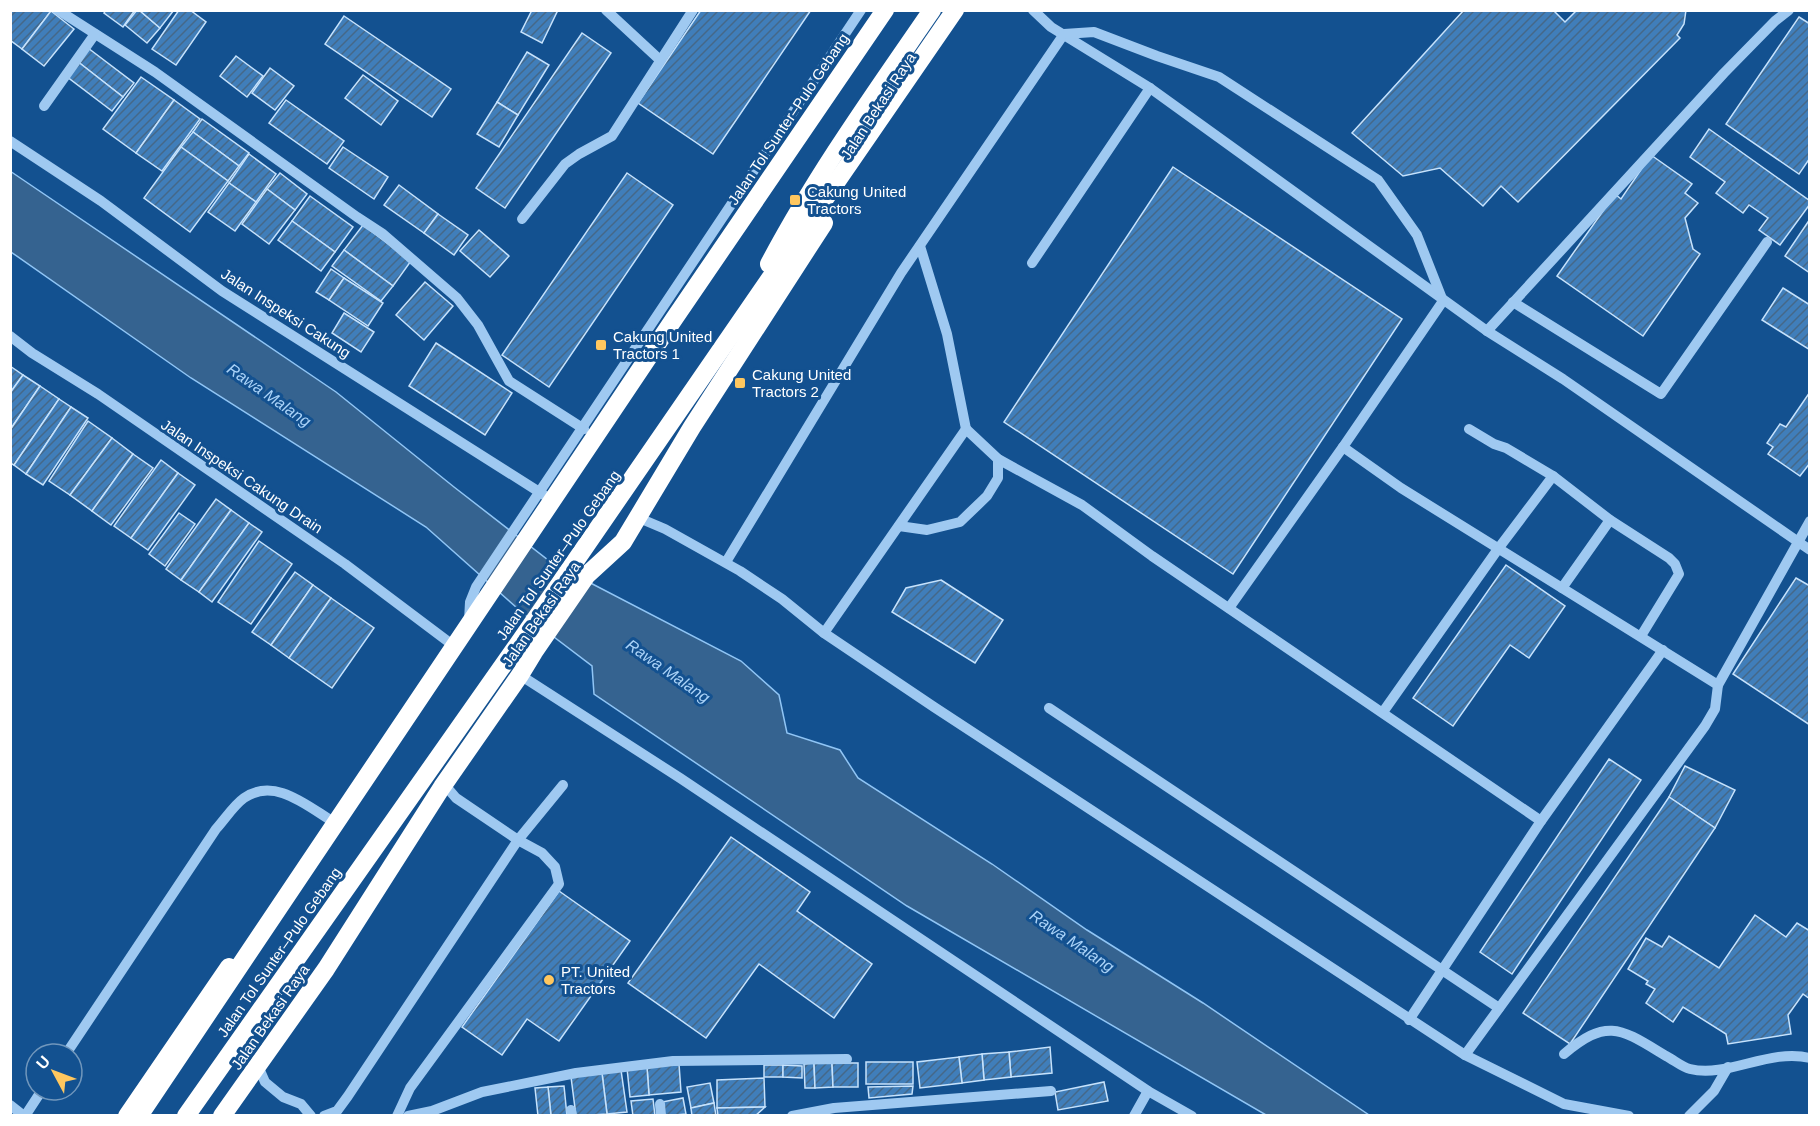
<svg xmlns="http://www.w3.org/2000/svg" width="1820" height="1126" font-family="Arial,sans-serif">
  <style>
    .water { fill: #356390; stroke: #90c5f5; stroke-width: 1.5 }
    .building { fill: url(#building-hatch); stroke: #c6e2fc; stroke-width: 1.5 }
    .lines { fill: none; stroke-linecap: round; stroke-linejoin: round }
    .minor { stroke: #9fc9f1; stroke-width: 10 }
    .highway { stroke: #fff; stroke-width: 18 }
    .highway-bridge { stroke: #fff; stroke-width: 18 }
    .poi-dot { fill: #ffc75f; stroke: #135190; stroke-width: 2 }
    .labels { text-anchor: middle; dominant-baseline: central; stroke-width: 6; stroke-linejoin: round; paint-order: stroke }
    .street-label { font-size: 15px; fill: #fff; stroke: #135190 }
    .poi-label { font-size: 15px; fill: #fff; stroke: #135190; text-anchor: start }
    .water-label { font-size: 16px; font-style: italic; fill: #abd3f8; stroke: #135190 }
  </style>
  <defs>
    <pattern id="building-hatch" width="6" height="6" patternUnits="userSpaceOnUse" patternTransform="scale(1.5)"><rect width="6" height="6" fill="#407eba"/><path d="M-1 1l2-2M0 6l6-6M5 7l2-2" fill="none" stroke="#456888"/></pattern>
  </defs>
  <rect width="100%" height="100%" fill="#135190"/>
  <path class="water" d="M10 171 336 392 454 487 552 563 741 661 779 695 787 733 840 750 858 778 992 864 1087 930 1203 1003 1369 1115H1266L907 906 594 694 592 666 525 615 426 527 191 378 11 252Z"/>
  <g class="building">
    <path d="M12 10 51 11 22 49 10 40V13Z"/>
    <path d="M106 10H135L123 27 104 13Z"/>
    <path d="M137 10H139L160 28 147 43 125 25Z"/>
    <path d="M139 10H174L160 28Z"/>
    <path d="M179 10H190L206 22 176 65 152 49Z"/>
    <path d="M532 10H558L542 43 521 32Z"/>
    <path d="M701 10H811L713 154 638 103Z"/>
    <path d="M1464 10H1553L1565 22 1577 10H1686L1684 24 1677 35 1680 38 1518 202 1501 186 1483 206 1440 168 1403 176 1352 133Z"/>
    <path d="M51 11 74 29 44 66 22 49Z"/>
    <path d="M344 16 451 89 432 117 325 44Z"/>
    <path d="M1799 17 1810 24V158L1799 174 1726 124Z"/>
    <path d="M582 33 611 53 505 208 476 188Z"/>
    <path d="M88 48 134 83 123 97 77 61Z"/>
    <path d="M527 52 549 65 518 115 497 102Z"/>
    <path d="M236 56 263 76 247 97 220 76Z"/>
    <path d="M77 61 123 97 112 111 66 76Z"/>
    <path d="M270 68 294 86 275 110 252 93Z"/>
    <path d="M363 75 398 101 381 125 345 98Z"/>
    <path d="M141 77 174 100 136 153 103 129Z"/>
    <path d="M174 100 200 119 162 171 136 153Z"/>
    <path d="M286 100 344 141 327 164 269 123Z"/>
    <path d="M497 102 518 115 499 147 477 134Z"/>
    <path d="M202 119 249 153 239 166 193 132Z"/>
    <path d="M1709 129 1810 201V204L1780 245 1759 230 1768 218 1749 205 1743 213 1716 193 1725 182 1690 157Z"/>
    <path d="M193 132 239 166 228 181 181 147Z"/>
    <path d="M181 147 228 181 190 232 144 198Z"/>
    <path d="M343 147 388 177 374 199 329 168Z"/>
    <path d="M249 154 276 174 256 202 229 183Z"/>
    <path d="M1651 155 1692 184 1685 193 1698 203 1685 218 1693 249 1700 254 1643 336 1557 276 1615 194 1621 199Z"/>
    <path d="M1173 167 1402 319 1233 574 1004 422Z"/>
    <path d="M280 173 307 194 295 210 267 189Z"/>
    <path d="M627 173 673 205 549 387 502 355Z"/>
    <path d="M229 183 256 202 235 231 208 212Z"/>
    <path d="M399 185 438 214 424 233 384 205Z"/>
    <path d="M267 189 295 210 269 244 242 224Z"/>
    <path d="M310 196 353 227 335 252 292 221Z"/>
    <path d="M438 214 468 235 454 255 424 233Z"/>
    <path d="M1810 219V273L1785 256Z"/>
    <path d="M292 221 335 252 321 271 278 240Z"/>
    <path d="M363 225 411 261 393 286 344 250Z"/>
    <path d="M479 230 509 256 490 277 460 251Z"/>
    <path d="M344 250 393 286 381 301 332 266Z"/>
    <path d="M331 269 344 278 329 300 316 292Z"/>
    <path d="M344 278 383 303 368 326 329 300Z"/>
    <path d="M425 282 453 306 424 340 396 315Z"/>
    <path d="M1783 288 1810 305V350L1762 320Z"/>
    <path d="M344 313 374 332 361 352 332 333Z"/>
    <path d="M436 343 512 393 485 435 409 386Z"/>
    <path d="M10 366 23 375 10 393Z"/>
    <path d="M23 375 40 386 10 430V393Z"/>
    <path d="M40 386 59 399 14 465 10 463V430Z"/>
    <path d="M1810 392V463L1800 476 1768 454 1773 447 1767 443 1780 424 1786 427Z"/>
    <path d="M59 399 71 407 26 474 14 465Z"/>
    <path d="M71 407 88 418 43 485 26 474Z"/>
    <path d="M88 421 112 438 70 495 49 481Z"/>
    <path d="M112 438 133 454 92 511 70 495Z"/>
    <path d="M133 454 153 468 111 525 92 511Z"/>
    <path d="M161 460 178 473 131 538 114 526Z"/>
    <path d="M178 473 195 485 148 550 131 538Z"/>
    <path d="M216 499 231 510 181 580 166 569Z"/>
    <path d="M231 510 249 523 199 592 181 580Z"/>
    <path d="M179 513 195 524 165 566 149 554Z"/>
    <path d="M249 523 262 532 212 602 199 592Z"/>
    <path d="M259 541 292 564 251 624 218 602Z"/>
    <path d="M1506 565 1565 606 1529 658 1510 645 1453 726 1413 698Z"/>
    <path d="M295 572 313 585 271 645 252 632Z"/>
    <path d="M1796 578 1810 586V725L1733 674Z"/>
    <path d="M941 580 1003 620 975 663 892 612 906 588Z"/>
    <path d="M313 585 331 598 289 658 271 645Z"/>
    <path d="M331 598 374 628 332 688 289 658Z"/>
    <path d="M1609 759 1641 780 1512 974 1480 952Z"/>
    <path d="M1685 766 1735 790 1715 828 1669 797Z"/>
    <path d="M1669 797 1715 828 1570 1044 1523 1013Z"/>
    <path d="M731 837 810 892 797 911 872 964 834 1018 759 964 706 1038 628 983Z"/>
    <path d="M559 891 630 941 559 1041 527 1019 502 1055 462 1027Z"/>
    <path d="M1755 915 1786 937 1797 923 1810 931V999L1803 994 1788 1015 1791 1034 1728 1044 1726 1034 1683 1007 1673 1022 1646 1003 1655 989 1646 984 1648 981 1628 969 1646 938 1662 947 1669 936 1719 968Z"/>
    <path d="M1050 1047 1052 1073 1011 1077 1009 1052Z"/>
    <path d="M1009 1052 1011 1077 984 1080 982 1054Z"/>
    <path d="M982 1054 984 1080 962 1083 959 1057Z"/>
    <path d="M959 1057 962 1083 920 1088 917 1062Z"/>
    <rect x="866" y="1062" width="47" height="22"/>
    <path d="M814 1063 815 1088H805L804 1064Z"/>
    <path d="M814 1063H832L833 1087 815 1088Z"/>
    <path d="M832 1063H858V1087H833Z"/>
    <path d="M679 1064 681 1092 649 1095 647 1067Z"/>
    <rect x="764" y="1065" width="19" height="12"/>
    <path d="M783 1065 802 1066V1078L783 1077Z"/>
    <path d="M647 1067 649 1095 630 1097 627 1068Z"/>
    <path d="M621 1070 627 1112 607 1114 602 1073Z"/>
    <path d="M602 1073 607 1114 576 1116 571 1077Z"/>
    <path d="M764 1078 765 1107 717 1108V1080Z"/>
    <path d="M1104 1082 1108 1101 1058 1110 1055 1092Z"/>
    <path d="M710 1083 714 1103 691 1108 687 1087Z"/>
    <path d="M564 1086 567 1116H551L548 1087Z"/>
    <path d="M913 1086 912 1094 869 1098 868 1087Z"/>
    <path d="M548 1087 551 1116H538L535 1088Z"/>
    <path d="M683 1098 686 1114 665 1116 662 1102Z"/>
    <path d="M653 1099 655 1116H633L631 1101Z"/>
    <path d="M714 1103 716 1116H692L691 1108Z"/>
    <path d="M765 1107 755 1116H718L717 1108Z"/>
  </g>
  <g class="lines">
    <g class="minor">
      <path d="M58 10 155 72 357 217 383 234 457 298 478 325 509 381 584 429"/>
      <path d="M606 10 660 60"/>
      <path d="M1033 10 1051 27 1150 88 1487 331 1563 379 1810 550"/>
      <path d="M44 106 95 34"/>
      <path d="M10 141 101 201 222 291 544 495"/>
      <path d="M522 219 565 164 579 154 612 136 693 10"/>
      <path d="M920 246 947 334 966 429"/>
      <path d="M1032 263 1150 88"/>
      <path d="M1513 302 1661 394 1767 242"/>
      <path d="M1487 331 1724 73 1775 21 1789 10"/>
      <path d="M10 336 32 353 98 394 345 564 454 646"/>
      <path d="M1469 429 1494 444 1506 448 1553 476 1610 520 1669 558 1675 564 1679 574 1641 636"/>
      <path d="M639 518 665 529 740 571 782 599 824 633 934 707 1465 1055 1564 1104 1629 1116"/>
      <path d="M899 526 927 530 960 522 987 496 998 478V459"/>
      <path d="M726 562 901 273 1064 34 1094 32 1157 56 1219 77 1378 180 1417 235 1443 301 1343 447 1401 488 1718 685"/>
      <path d="M1562 588 1610 520"/>
      <path d="M1229 608 1343 447"/>
      <path d="M469 621 470 602 476 587 861 10"/>
      <path d="M824 633 966 429 998 459 1082 505 1152 556 1541 821"/>
      <path d="M520 675 680 778 1148 1091 1192 1116"/>
      <path d="M1049 708 1499 1008"/>
      <path d="M1383 712 1498 549 1553 476"/>
      <path d="M1409 1020 1541 821 1663 650"/>
      <path d="M66 1054 216 829C225 819 234 805 244 798 274 777 306 805 332 821"/>
      <path d="M1564 1054C1608 1017 1621 1029 1666 1056 1674 1060 1682 1067 1690 1069 1728 1078 1769 1048 1810 1058"/>
      <path d="M1465 1055 1705 726 1715 709 1718 685 1810 521"/>
      <path d="M258 1066 265 1082 283 1097 301 1104 311 1116"/>
      <path d="M660 1104 661 1116"/>
      <path d="M10 1105 24 1116"/>
      <path d="M571 1110 572 1116"/>
      <path d="M25 1116 42 1090"/>
      <path d="M324 1116 337 1111 348 1096 518 840 563 785"/>
      <path d="M397 1116 410 1088 559 884 555 867 542 853 518 840 456 798 450 791 442 787"/>
      <path d="M408 1116 432 1111 482 1092 576 1073 673 1061 847 1059"/>
      <path d="M792 1116 834 1108 1051 1091"/>
      <path d="M1134 1116 1148 1091"/>
      <path d="M1689 1116 1714 1091 1728 1067"/>
    </g>
    <g class="highway">
      <path d="M769 264C816 175 875 93 932 10"/>
      <path d="M127 1116 229 967"/>
      <path d="M186 1116 523 637 955 10"/>
      <path d="M222 1116 326 969 442 787 520 675 534 652 587 575 623 542 692 427 824 223"/>
    </g>
    <path class="highway-bridge" d="M139 1116 674 319 885 10"/>
  </g>
  <g class="poi-dot">
    <rect x="789" y="194" width="12" height="12" rx="3"/>
    <rect x="595" y="339" width="12" height="12" rx="3"/>
    <rect x="734" y="377" width="12" height="12" rx="3"/>
    <circle cx="549" cy="980" r="6"/>
  </g>
  <g class="labels">
    <g class="street-label">
      <text transform="translate(878 106) rotate(-57)">Jalan Bekasi Raya</text>
      <text transform="translate(788 119) rotate(-56)">Jalan Tol Sunter–Pulo Gebang</text>
      <text transform="translate(286 313) rotate(33)">Jalan Inspeksi Cakung</text>
      <text transform="translate(242 476) rotate(34)">Jalan Inspeksi Cakung Drain</text>
      <text transform="translate(558 555) rotate(-55)">Jalan Tol Sunter–Pulo Gebang</text>
      <text transform="translate(541 614) rotate(-55)">Jalan Bekasi Raya</text>
      <text transform="translate(279 952) rotate(-55)">Jalan Tol Sunter–Pulo Gebang</text>
      <text transform="translate(270 1017) rotate(-55)">Jalan Bekasi Raya</text>
    </g>
    <g class="poi-label">
      <text x="807" y="191">Cakung United<tspan x="807" dy="17">Tractors</tspan></text>
      <text x="613" y="336">Cakung United<tspan x="613" dy="17">Tractors 1</tspan></text>
      <text x="752" y="374">Cakung United<tspan x="752" dy="17">Tractors 2</tspan></text>
      <text x="561" y="971">PT. United<tspan x="561" dy="17">Tractors</tspan></text>
    </g>
    <g class="water-label">
      <text transform="translate(269 395) rotate(35)">Rawa Malang</text>
      <text transform="translate(668 671) rotate(35)">Rawa Malang</text>
      <text transform="translate(1072 941) rotate(34)">Rawa Malang</text>
    </g>
  </g>
  <rect width="1820" height="1126" fill="none" stroke="#ffffff" stroke-width="24"/>
  <g transform="translate(54 1072) rotate(311)"><circle r="28" fill="#135190" stroke="#7197bc" stroke-width="1.5"/>
  <path d="M0-4.5L10 22L0 15L-10 22Z" fill="#ffc75f"/>
  <text y="-9" font-size="16" font-weight="bold" text-anchor="middle" fill="#ffffff">U</text>
  </g>
</svg>
